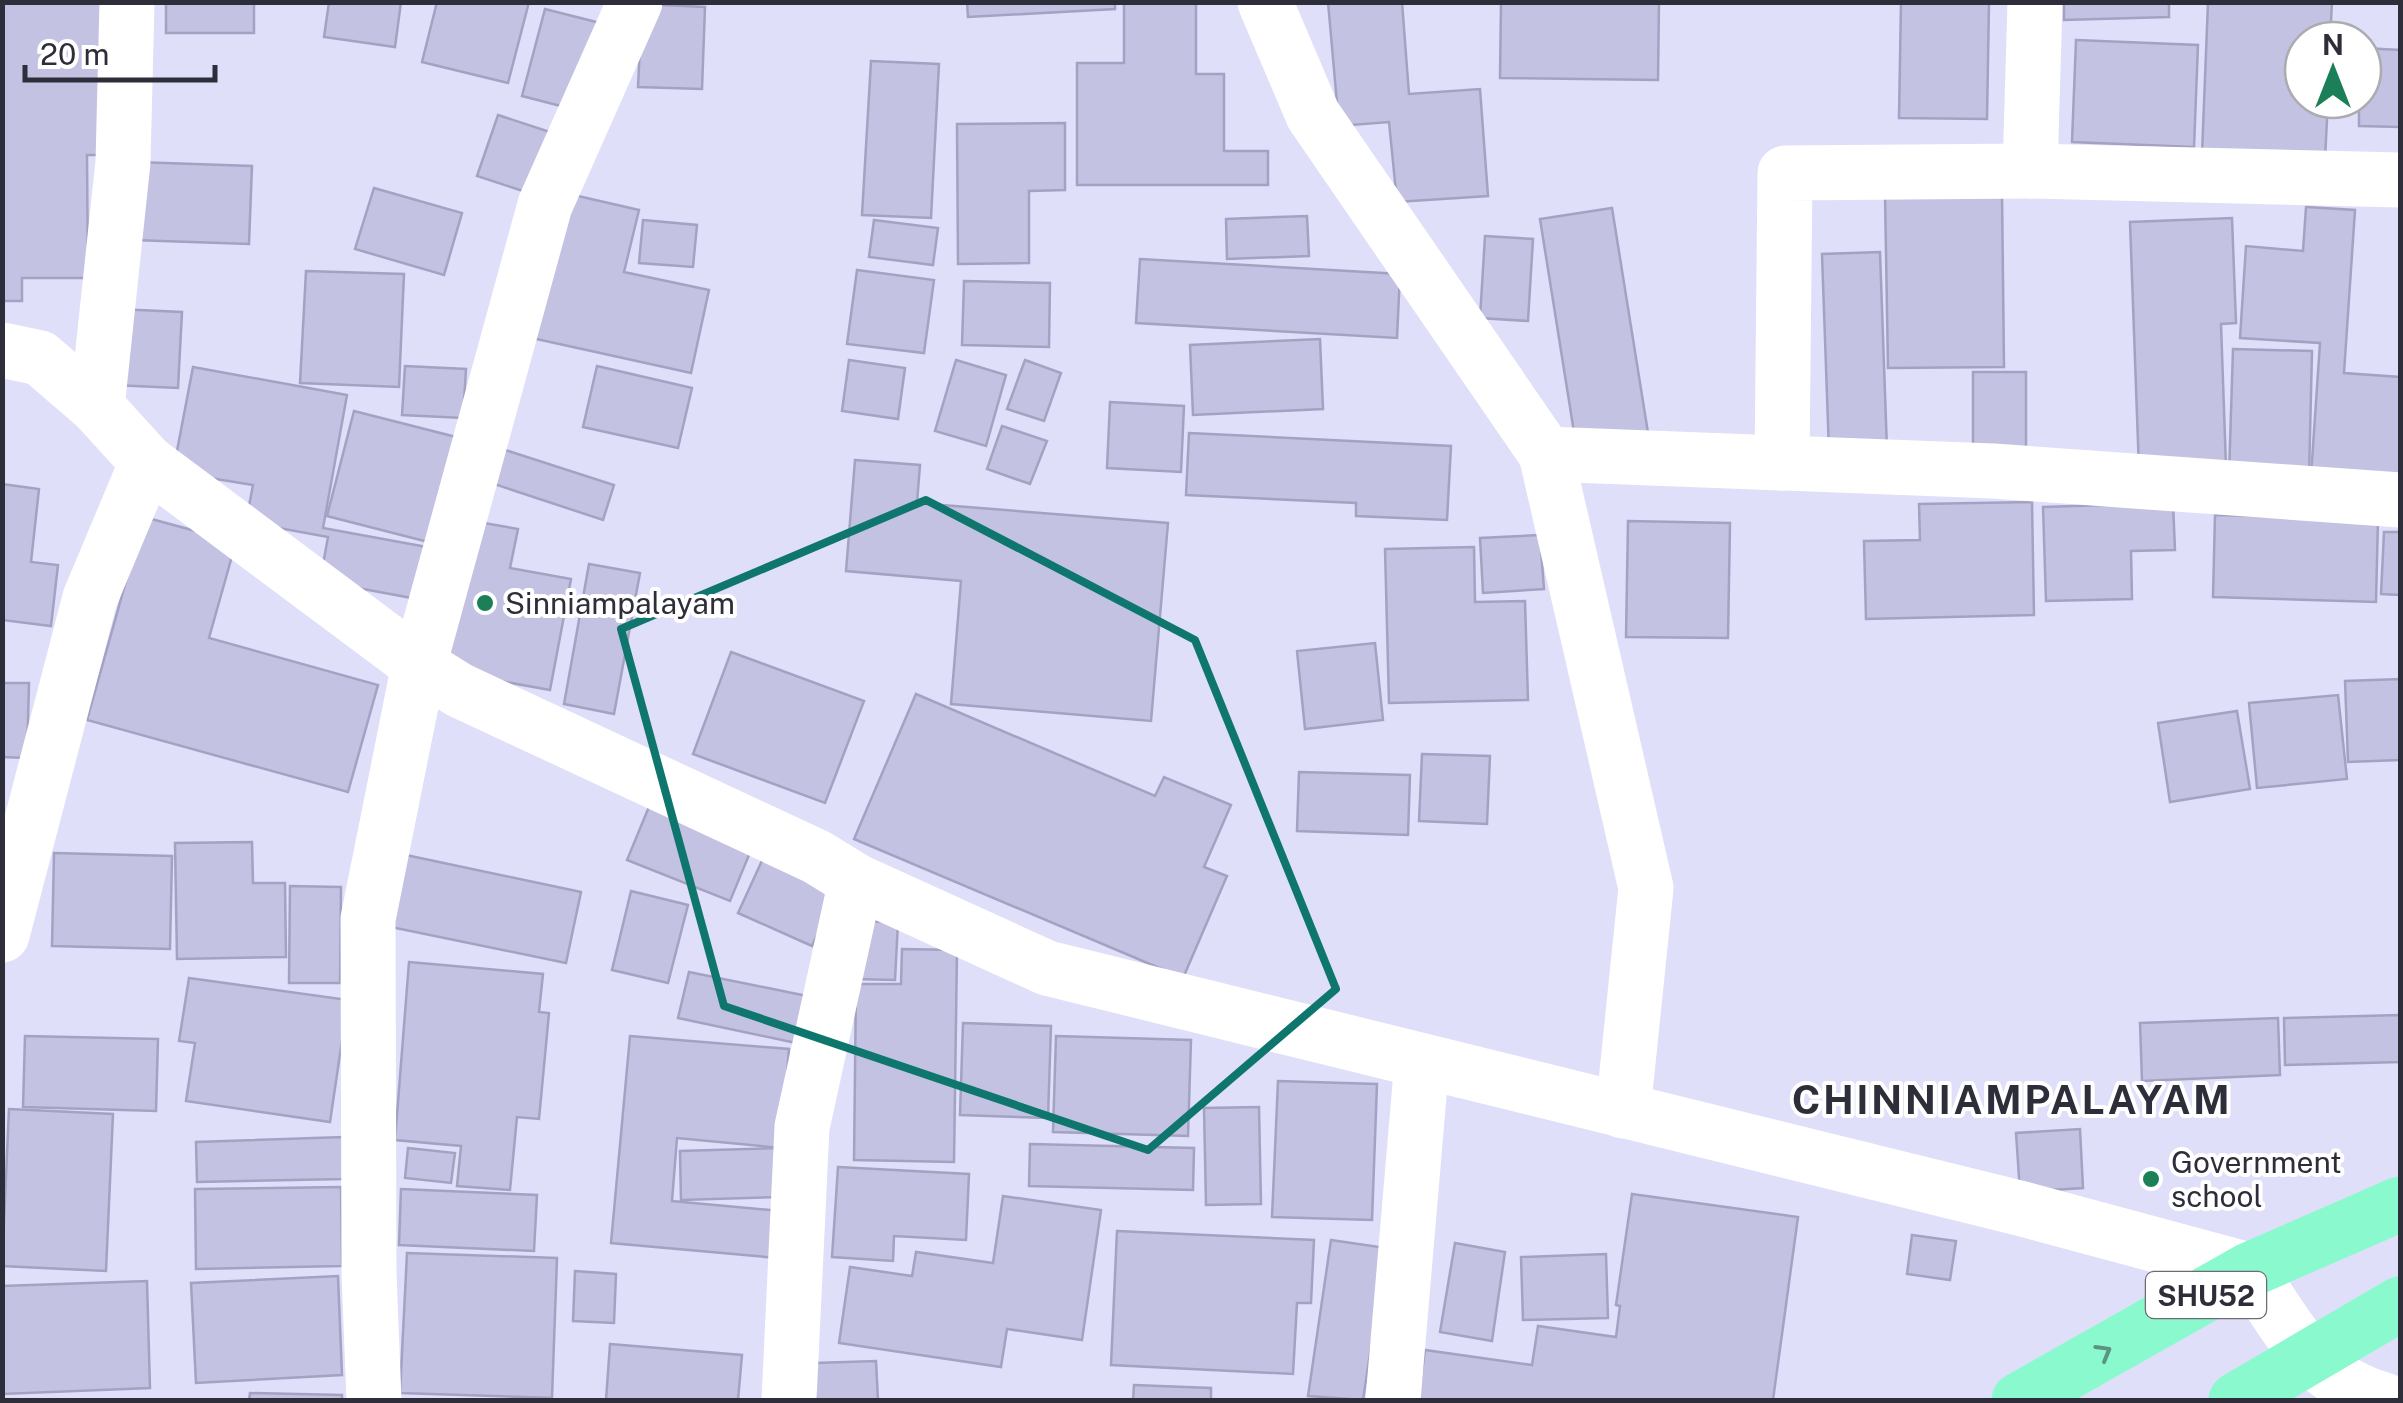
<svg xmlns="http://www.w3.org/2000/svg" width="2403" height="1403" font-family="'Public Sans',sans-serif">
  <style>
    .building { fill: #c3c2e3; stroke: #a3a2c2; stroke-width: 2.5 }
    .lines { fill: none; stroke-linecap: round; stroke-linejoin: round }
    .minor { stroke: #fff; stroke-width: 55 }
    .secondary { stroke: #fff; stroke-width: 55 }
    .primary { stroke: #8aface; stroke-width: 55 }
    .oneway { stroke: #5c9484 }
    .marked { fill: none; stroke: #0f766e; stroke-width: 8; stroke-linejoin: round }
    .poi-dot { fill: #1b7f58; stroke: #fff; stroke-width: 4 }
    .labels { text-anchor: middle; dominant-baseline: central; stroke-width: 8; stroke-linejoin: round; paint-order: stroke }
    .shield { fill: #fff; stroke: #6d6c75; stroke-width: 2.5 }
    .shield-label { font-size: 28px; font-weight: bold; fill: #2e2d3a }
    .poi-label { font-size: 30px; fill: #2e2d3a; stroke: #fff; text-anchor: start }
    .district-label { font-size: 40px; font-weight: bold; letter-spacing: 2.5px; fill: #2e2d3a; stroke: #fff }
  </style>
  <rect width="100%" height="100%" fill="#dfdffa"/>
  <g class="building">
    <path d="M2 2H109L107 155H87L88 278H22V301H2Z"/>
    <rect x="166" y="2" width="88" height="31"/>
    <path d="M329 2H401L395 47 324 37Z"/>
    <path d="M437 2H529L508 83 422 62Z"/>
    <path d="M967 2H1115V9L968 17Z"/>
    <path d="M1124 2H1196V74H1224V151H1268V185H1077V63H1124Z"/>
    <path d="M1328 2H1402L1409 94 1480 89 1488 196 1397 202 1389 122 1339 126Z"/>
    <path d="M1501 2H1659L1658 80 1500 78Z"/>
    <path d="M1901 2H1989L1987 119 1899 118Z"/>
    <path d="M2064 2H2169V17L2064 20Z"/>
    <path d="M2208 2H2332L2330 40H2303V100H2328L2325 159 2202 154Z"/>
    <path d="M642 4 705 7 702 89 638 87Z"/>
    <path d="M545 9 604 24 580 111 522 96Z"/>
    <path d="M2076 40 2198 45 2194 147 2072 142Z"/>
    <path d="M2363 48 2400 50V127L2359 126V100H2363Z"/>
    <path d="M871 61 939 64 931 218 862 215Z"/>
    <path d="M498 115 553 133 532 194 477 176Z"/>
    <path d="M1065 123V190L1029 191V263L958 264 957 124Z"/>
    <path d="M136 162 252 166 249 244 133 240Z"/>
    <path d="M374 188 462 213 444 275 355 249Z"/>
    <path d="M565 193 639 210 624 272 709 290 691 373 532 338Z"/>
    <path d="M2002 193 2004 367 1888 368 1885 195Z"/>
    <path d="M2306 207 2355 210 2344 373 2400 377V483L2311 476 2320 343 2240 338 2246 246 2303 251Z"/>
    <path d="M1612 208 1649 439 1577 451 1540 219Z"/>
    <path d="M1307 216 1309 256 1227 259 1226 219Z"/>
    <path d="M2232 218 2236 323 2221 324 2226 467 2139 470 2130 222Z"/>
    <path d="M643 220 697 225 693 267 639 263Z"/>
    <path d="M874 220 938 228 933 265 869 257Z"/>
    <path d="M1485 236 1533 239 1528 321 1480 318Z"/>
    <path d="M1880 252 1887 450 1829 452 1822 254Z"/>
    <path d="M1140 259 1400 274 1397 338 1136 323Z"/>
    <path d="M857 270 934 280 924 353 847 344Z"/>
    <path d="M306 271 404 274 399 387 300 383Z"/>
    <path d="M964 281 1050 283 1049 347 962 345Z"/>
    <path d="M117 309 182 312 178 388 113 385Z"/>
    <path d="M1320 339 1323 409 1193 415 1190 345Z"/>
    <path d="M2233 349 2312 351 2309 477 2229 476Z"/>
    <path d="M849 360 905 368 898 419 842 411Z"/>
    <path d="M956 360 1006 375 986 446 935 431Z"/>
    <path d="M1025 360 1061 373 1044 421 1007 409Z"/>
    <path d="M405 366 466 369 463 418 402 415Z"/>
    <path d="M597 366 692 388 678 448 583 427Z"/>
    <path d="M193 367 347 395 323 528 427 547 417 599 320 581 328 537 246 522 253 485 173 472Z"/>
    <rect x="1973" y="372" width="53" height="80"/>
    <path d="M1110 402 1184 406 1181 472 1107 468Z"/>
    <path d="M354 411 460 438 432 543 327 516Z"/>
    <path d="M1002 426 1047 441 1030 484 987 469Z"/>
    <path d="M1189 433 1451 446 1447 520 1356 516V503L1186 495Z"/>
    <path d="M499 448 614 485 603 520 488 482Z"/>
    <path d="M855 460 920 465 917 503 1168 523 1151 721 951 704 961 581 846 571Z"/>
    <path d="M2 484 39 489 31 562 58 565 51 626 2 620Z"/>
    <path d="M2032 502 2034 615 1866 619 1864 541 1920 540 1919 504Z"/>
    <path d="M2173 503 2175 550 2131 551 2132 599 2046 601 2043 507Z"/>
    <path d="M2215 515 2378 519 2376 602 2213 597Z"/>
    <path d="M144 517 236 542 209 638 378 685 348 792 87 720Z"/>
    <path d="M467 520 518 529 510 568 571 579 550 690 440 670Z"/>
    <path d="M1628 521 1730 523 1728 638 1626 637Z"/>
    <path d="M2384 532H2400V595L2381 594Z"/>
    <path d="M1540 535 1544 589 1483 593 1480 538Z"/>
    <path d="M1474 547 1475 602 1525 601 1528 700 1389 703 1385 549Z"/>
    <path d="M589 564 640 573 614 714 564 704Z"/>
    <path d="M1375 643 1383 720 1305 729 1297 651Z"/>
    <path d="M731 652 864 701 825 803 693 754Z"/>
    <path d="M2400 679V760L2348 762 2345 681Z"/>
    <path d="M2 683H29L27 758 2 757Z"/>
    <path d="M916 694 1155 796 1164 777 1231 805 1204 867 1227 876 1183 978 854 839Z"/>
    <path d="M2338 695 2347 779 2257 788 2249 703Z"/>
    <path d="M2237 711 2250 789 2170 802 2158 723Z"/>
    <path d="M1422 754 1490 756 1487 824 1419 821Z"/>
    <path d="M1299 772 1410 775 1408 835 1297 831Z"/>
    <path d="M653 797 756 838 730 901 627 860Z"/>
    <path d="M252 842 253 883H285L286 957 177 959 175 843Z"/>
    <path d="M54 853 172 856 170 949 52 946Z"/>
    <path d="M765 854 839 888 812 946 738 913Z"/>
    <path d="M406 855 581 892 566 963 391 927Z"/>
    <path d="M290 886 341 887 340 983H289Z"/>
    <path d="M631 891 688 905 668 983 612 970Z"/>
    <path d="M856 921 898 922 895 980 853 979Z"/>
    <path d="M902 949 957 950 954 1162 854 1160 856 984H901Z"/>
    <path d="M409 962 543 974 539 1012 549 1013 539 1119 517 1117 510 1190 457 1186 461 1146 395 1140Z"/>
    <path d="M689 972 807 996 796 1043 678 1018Z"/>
    <path d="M189 978 348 1000 330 1122 186 1101 195 1043 179 1041Z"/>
    <path d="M2400 1015V1062L2285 1065 2284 1018Z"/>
    <path d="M2278 1018 2280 1075 2142 1081 2140 1023Z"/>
    <path d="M963 1023 1051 1026 1048 1118 960 1115Z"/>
    <path d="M25 1036 158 1039 156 1111 23 1107Z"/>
    <path d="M630 1036 789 1049 781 1148 677 1138 672 1201 781 1211 777 1258 611 1243Z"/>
    <path d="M1056 1036 1191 1040 1188 1136 1053 1132Z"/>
    <path d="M1278 1081 1377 1084 1372 1220 1272 1217Z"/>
    <path d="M1259 1107 1261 1204 1206 1205 1204 1108Z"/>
    <path d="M9 1109 113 1114 106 1271 2 1266Z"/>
    <path d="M2080 1129 2083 1188 2020 1192 2016 1133Z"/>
    <path d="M343 1137 344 1179 197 1182 196 1142Z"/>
    <path d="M1030 1144 1194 1148 1193 1190 1029 1186Z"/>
    <path d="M408 1148 455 1153 451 1183 405 1178Z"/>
    <path d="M780 1148 782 1197 681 1200 680 1151Z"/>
    <path d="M838 1167 969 1174 966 1240 894 1236 893 1261 832 1257Z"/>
    <path d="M341 1187 342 1266 196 1269 195 1189Z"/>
    <path d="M401 1189 537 1195 534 1251 399 1245Z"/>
    <path d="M1632 1194 1798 1217 1773 1400H1418L1425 1350 1532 1365 1538 1326 1616 1337 1620 1306 1616 1305Z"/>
    <path d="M1003 1196 1101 1210 1082 1340 1007 1329 1001 1367 839 1343 850 1267 912 1276 916 1252 993 1263Z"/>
    <path d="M1117 1231 1314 1240 1311 1303H1297L1293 1374 1111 1365Z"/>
    <path d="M1912 1235 1956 1241 1950 1280 1907 1274Z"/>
    <path d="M1331 1240 1386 1248 1363 1400 1308 1396Z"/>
    <path d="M1455 1243 1505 1252 1492 1341 1440 1332Z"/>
    <path d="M407 1253 557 1258 552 1398 400 1393Z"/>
    <path d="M1606 1254 1608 1318 1523 1320 1521 1257Z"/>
    <path d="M575 1271 616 1274 614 1323 573 1321Z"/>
    <path d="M338 1276 342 1375 196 1383 191 1283Z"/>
    <path d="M147 1281 150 1388 2 1394V1286Z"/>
    <path d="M610 1344 742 1355 738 1400H606Z"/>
    <path d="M876 1361 878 1400H816L815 1363Z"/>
    <path d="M1134 1385 1211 1388V1400H1133Z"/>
    <path d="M250 1393 342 1395V1400H249Z"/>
  </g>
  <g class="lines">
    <g class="minor">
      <path d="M1265 2 1313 115 1546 454 1646 888 1623 1111"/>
      <path d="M2030 171 2035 2"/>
      <path d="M2 350 40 358 97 407 147 462 419 665 459 690 817 857 856 881 1047 968 2023 1209 2249 1270"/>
      <path d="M97 407 123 162 127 2"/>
      <path d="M1546 454 1993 471 2400 500"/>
      <path d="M1782 463 1785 173 2030 171 2400 180"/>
      <path d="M2 935 90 598 147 462"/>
      <path d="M374 1400 369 1274 368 919 419 665 545 205 635 2"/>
      <path d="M789 1400 802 1127 856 881"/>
      <path d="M1393 1400 1422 1061"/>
    </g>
    <path class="secondary" d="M2249 1270C2289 1329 2311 1379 2384 1400"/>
    <g class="primary">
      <path d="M2019 1400 2249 1270 2400 1204"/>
      <path d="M2236 1400 2400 1304"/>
    </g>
  </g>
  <defs><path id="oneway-chevron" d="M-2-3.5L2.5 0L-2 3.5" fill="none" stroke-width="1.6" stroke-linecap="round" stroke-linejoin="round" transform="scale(2.5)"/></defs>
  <use class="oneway" href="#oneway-chevron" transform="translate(2104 1352) rotate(-30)"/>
  <path class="marked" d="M926 500 1195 640 1336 989 1148 1150 724 1006 621 629Z"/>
  <g class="poi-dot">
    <circle cx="485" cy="603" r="10"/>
    <circle cx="2151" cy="1179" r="10"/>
  </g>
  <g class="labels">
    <rect class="shield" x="2146" y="1272" width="120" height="46" rx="8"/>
    <g class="shield-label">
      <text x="2206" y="1295">SHU52</text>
    </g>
    <g class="poi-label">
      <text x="505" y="603">Sinniampalayam</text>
      <text x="2171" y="1162">Government<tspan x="2171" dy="34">school</tspan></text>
    </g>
    <g class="district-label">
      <text x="2012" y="1099">CHINNIAMPALAYAM</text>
    </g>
  </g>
  <rect width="2403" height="1403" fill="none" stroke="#2e2d3a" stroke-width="10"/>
  <g transform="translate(2333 70)"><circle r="48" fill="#ffffff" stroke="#ababb0" stroke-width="2.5"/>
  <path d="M0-8L18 38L0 25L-18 38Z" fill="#1b7f58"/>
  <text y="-15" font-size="28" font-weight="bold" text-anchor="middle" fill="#2e2d3a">N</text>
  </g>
  <path d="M25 65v15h190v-15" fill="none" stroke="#2e2d3a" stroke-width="5"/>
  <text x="40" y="65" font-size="30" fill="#2e2d3a" stroke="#ffffff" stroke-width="8" paint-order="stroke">20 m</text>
</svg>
